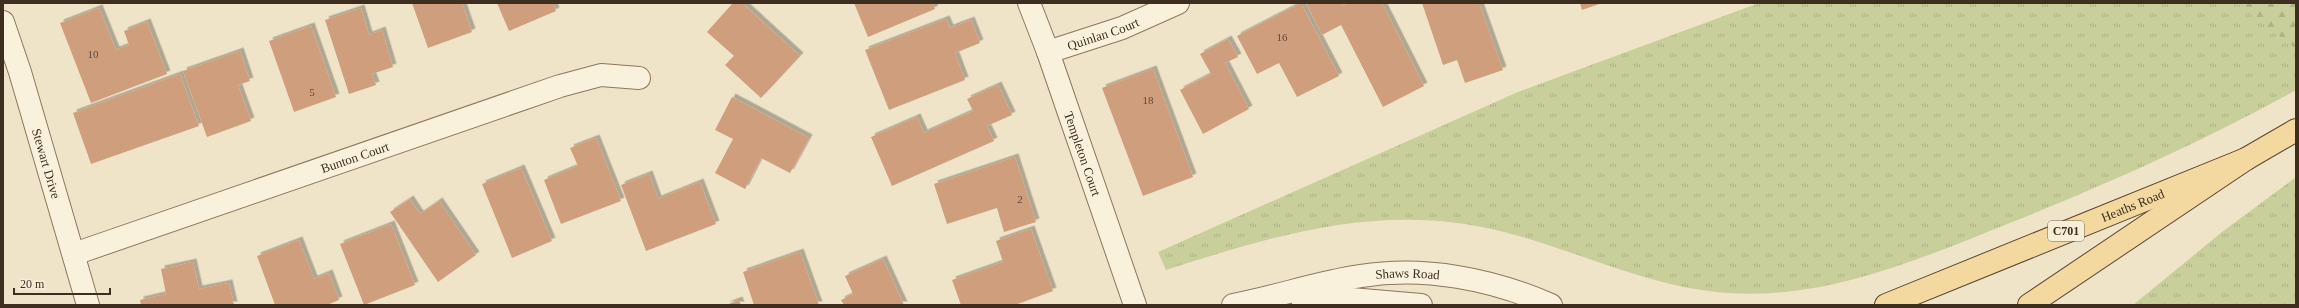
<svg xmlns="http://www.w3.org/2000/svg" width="2299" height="308" font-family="'Times New Roman',serif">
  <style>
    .grass { fill: url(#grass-tufts) }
    .forest { fill: url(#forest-firs) }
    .building { fill: #cf9f7d; filter: url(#shadow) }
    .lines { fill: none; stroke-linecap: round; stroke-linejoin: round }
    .minor-casing { stroke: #8d765c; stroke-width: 24 }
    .major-casing { stroke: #5b4430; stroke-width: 24 }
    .minor { stroke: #faf1dc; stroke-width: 22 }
    .major { stroke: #f3d9a0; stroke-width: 22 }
    .labels { text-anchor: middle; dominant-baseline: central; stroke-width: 4; stroke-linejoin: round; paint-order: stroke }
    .number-label { font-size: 11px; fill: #624a37 }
    .shield { fill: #f7eed8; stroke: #756857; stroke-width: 1 }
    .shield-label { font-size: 12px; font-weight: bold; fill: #3d2e20 }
    .street-label { font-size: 13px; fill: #3d2e20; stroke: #f7eed8 }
  </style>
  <defs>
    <pattern id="grass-tufts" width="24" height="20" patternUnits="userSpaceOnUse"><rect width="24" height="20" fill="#c9cf9b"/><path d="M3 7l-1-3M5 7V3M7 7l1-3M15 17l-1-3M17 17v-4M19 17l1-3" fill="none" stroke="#aeb285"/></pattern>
    <pattern id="forest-firs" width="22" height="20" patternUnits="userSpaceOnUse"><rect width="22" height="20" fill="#c9cf9b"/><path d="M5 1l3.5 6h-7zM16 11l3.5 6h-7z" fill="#aeb285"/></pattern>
    <filter id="shadow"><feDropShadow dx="3.5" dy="-3.5" stdDeviation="0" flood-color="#0004"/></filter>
  </defs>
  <rect width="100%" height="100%" fill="#f0e4c8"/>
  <g class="grass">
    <path d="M1759 3H2296V90C2204 141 2107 184 2010 223 1920 259 1826 300 1728 293 1650 288 1579 251 1504 232 1384 201 1279 234 1166 270L1158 252 1518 92Z"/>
    <path d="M2296 177V305H2133L2222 232Z"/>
  </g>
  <path class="forest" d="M2237 3H2296V49Z"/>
  <g class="building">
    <path d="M412 3H462L472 32 428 48Z"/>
    <path d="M497 3H553L556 11 509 31Z"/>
    <path d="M733 3H742L800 56 761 98 725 65 734 56 707 32Z"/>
    <path d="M854 3H932L935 9 868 37Z"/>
    <path d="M1301 3 1339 76 1297 97 1279 63 1257 74 1237 36Z"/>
    <path d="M1306 3H1341L1343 6 1348 3H1382L1424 86 1383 107 1341 25 1322 35Z"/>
    <path d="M1422 3H1479L1503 70 1465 83 1457 60 1443 65Z"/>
    <path d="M1580 3H1602L1582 10Z"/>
    <path d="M99 8 116 50 129 45 124 31 147 22 167 74 91 103 60 23Z"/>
    <path d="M361 8 369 35 382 30 393 67 372 74 376 85 349 94 325 20Z"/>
    <path d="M946 19 950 28 971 20 980 43 955 53 965 80 889 110 865 50Z"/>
    <path d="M311 26 336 97 294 112 269 41Z"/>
    <path d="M1228 39 1238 57 1225 63 1249 109 1203 134 1180 90 1211 74 1200 54Z"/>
    <path d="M240 51 250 81 238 85 251 121 207 137 183 71Z"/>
    <path d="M1153 69 1193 177 1143 196 1102 88Z"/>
    <path d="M180 74 199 126 91 164 73 113Z"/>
    <path d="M998 85 1012 115 987 126 994 141 892 186 871 137 917 117 924 133 973 111 967 99Z"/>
    <path d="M732 97 809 138 790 173 761 158 745 189 715 173 733 139 715 130Z"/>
    <path d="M596 138 621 201 561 224 544 180 578 166 570 148Z"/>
    <path d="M1015 157 1036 222 1004 232 997 208 947 224 934 184Z"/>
    <path d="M521 168 552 241 512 258 482 184Z"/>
    <path d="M649 174 658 199 700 182 716 224 646 251 621 185Z"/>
    <path d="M410 199 420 214 439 201 476 255 438 282 390 212Z"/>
    <path d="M391 224 415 285 364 305 340 244Z"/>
    <path d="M1031 229 1053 291 1015 305H961L952 280 1003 262 996 241Z"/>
    <path d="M299 240 314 279 329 273 339 300 327 305H275L257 256Z"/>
    <path d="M800 252 819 305H754L743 272Z"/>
    <path d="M883 259 904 305H844L841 300 853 294 845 276Z"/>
    <path d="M193 262 199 289 229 283 234 305H141L140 300 166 294 161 269Z"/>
    <path d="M739 300 741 305H726Z"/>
  </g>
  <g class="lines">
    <g class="minor-casing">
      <g id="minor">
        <path id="s1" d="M1029 3 1048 52 1135 305"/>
        <path id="s2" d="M3 22 20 72 88 305"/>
        <path id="s3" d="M1048 52 1122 28 1178 3"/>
        <path id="s4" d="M74 254 560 86 601 75 639 78"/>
        <path d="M1302 299 1339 298 1421 305"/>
        <path id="s5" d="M1233 305C1276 297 1318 282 1361 276 1425 266 1492 279 1551 305"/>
      </g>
    </g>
    <g class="major-casing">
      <g id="major">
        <path id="s6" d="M1886 305 2246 159"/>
        <path d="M2029 305 2246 159 2296 130"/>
      </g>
    </g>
    <use href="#minor" class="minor"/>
    <use href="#major" class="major"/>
  </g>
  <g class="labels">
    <g class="number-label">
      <text x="1282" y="37">16</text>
      <text x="93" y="54">10</text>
      <text x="312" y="92">5</text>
      <text x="1148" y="100">18</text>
      <text x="1020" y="199">2</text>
    </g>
    <rect class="shield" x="2048" y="221" width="36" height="20" rx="3"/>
    <g class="shield-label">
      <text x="2066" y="231">C701</text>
    </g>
    <g class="street-label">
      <text stroke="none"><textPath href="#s3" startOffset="58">Quinlan Court</textPath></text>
      <text stroke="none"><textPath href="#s1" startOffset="160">Templeton Court</textPath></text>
      <text stroke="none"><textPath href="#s4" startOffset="297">Bunton Court</textPath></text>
      <text stroke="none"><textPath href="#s2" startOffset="148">Stewart Drive</textPath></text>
      <text stroke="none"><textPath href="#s6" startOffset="266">Heaths Road</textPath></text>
      <text stroke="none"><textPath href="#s5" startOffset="178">Shaws Road</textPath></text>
    </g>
  </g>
  <rect width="2299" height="308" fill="none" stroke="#3d2e20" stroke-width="8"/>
  <path d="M14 288v6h96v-6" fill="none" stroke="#3d2e20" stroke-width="2"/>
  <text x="20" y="288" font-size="12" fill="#3d2e20" stroke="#f7eed8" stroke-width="3" paint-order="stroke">20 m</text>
</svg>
